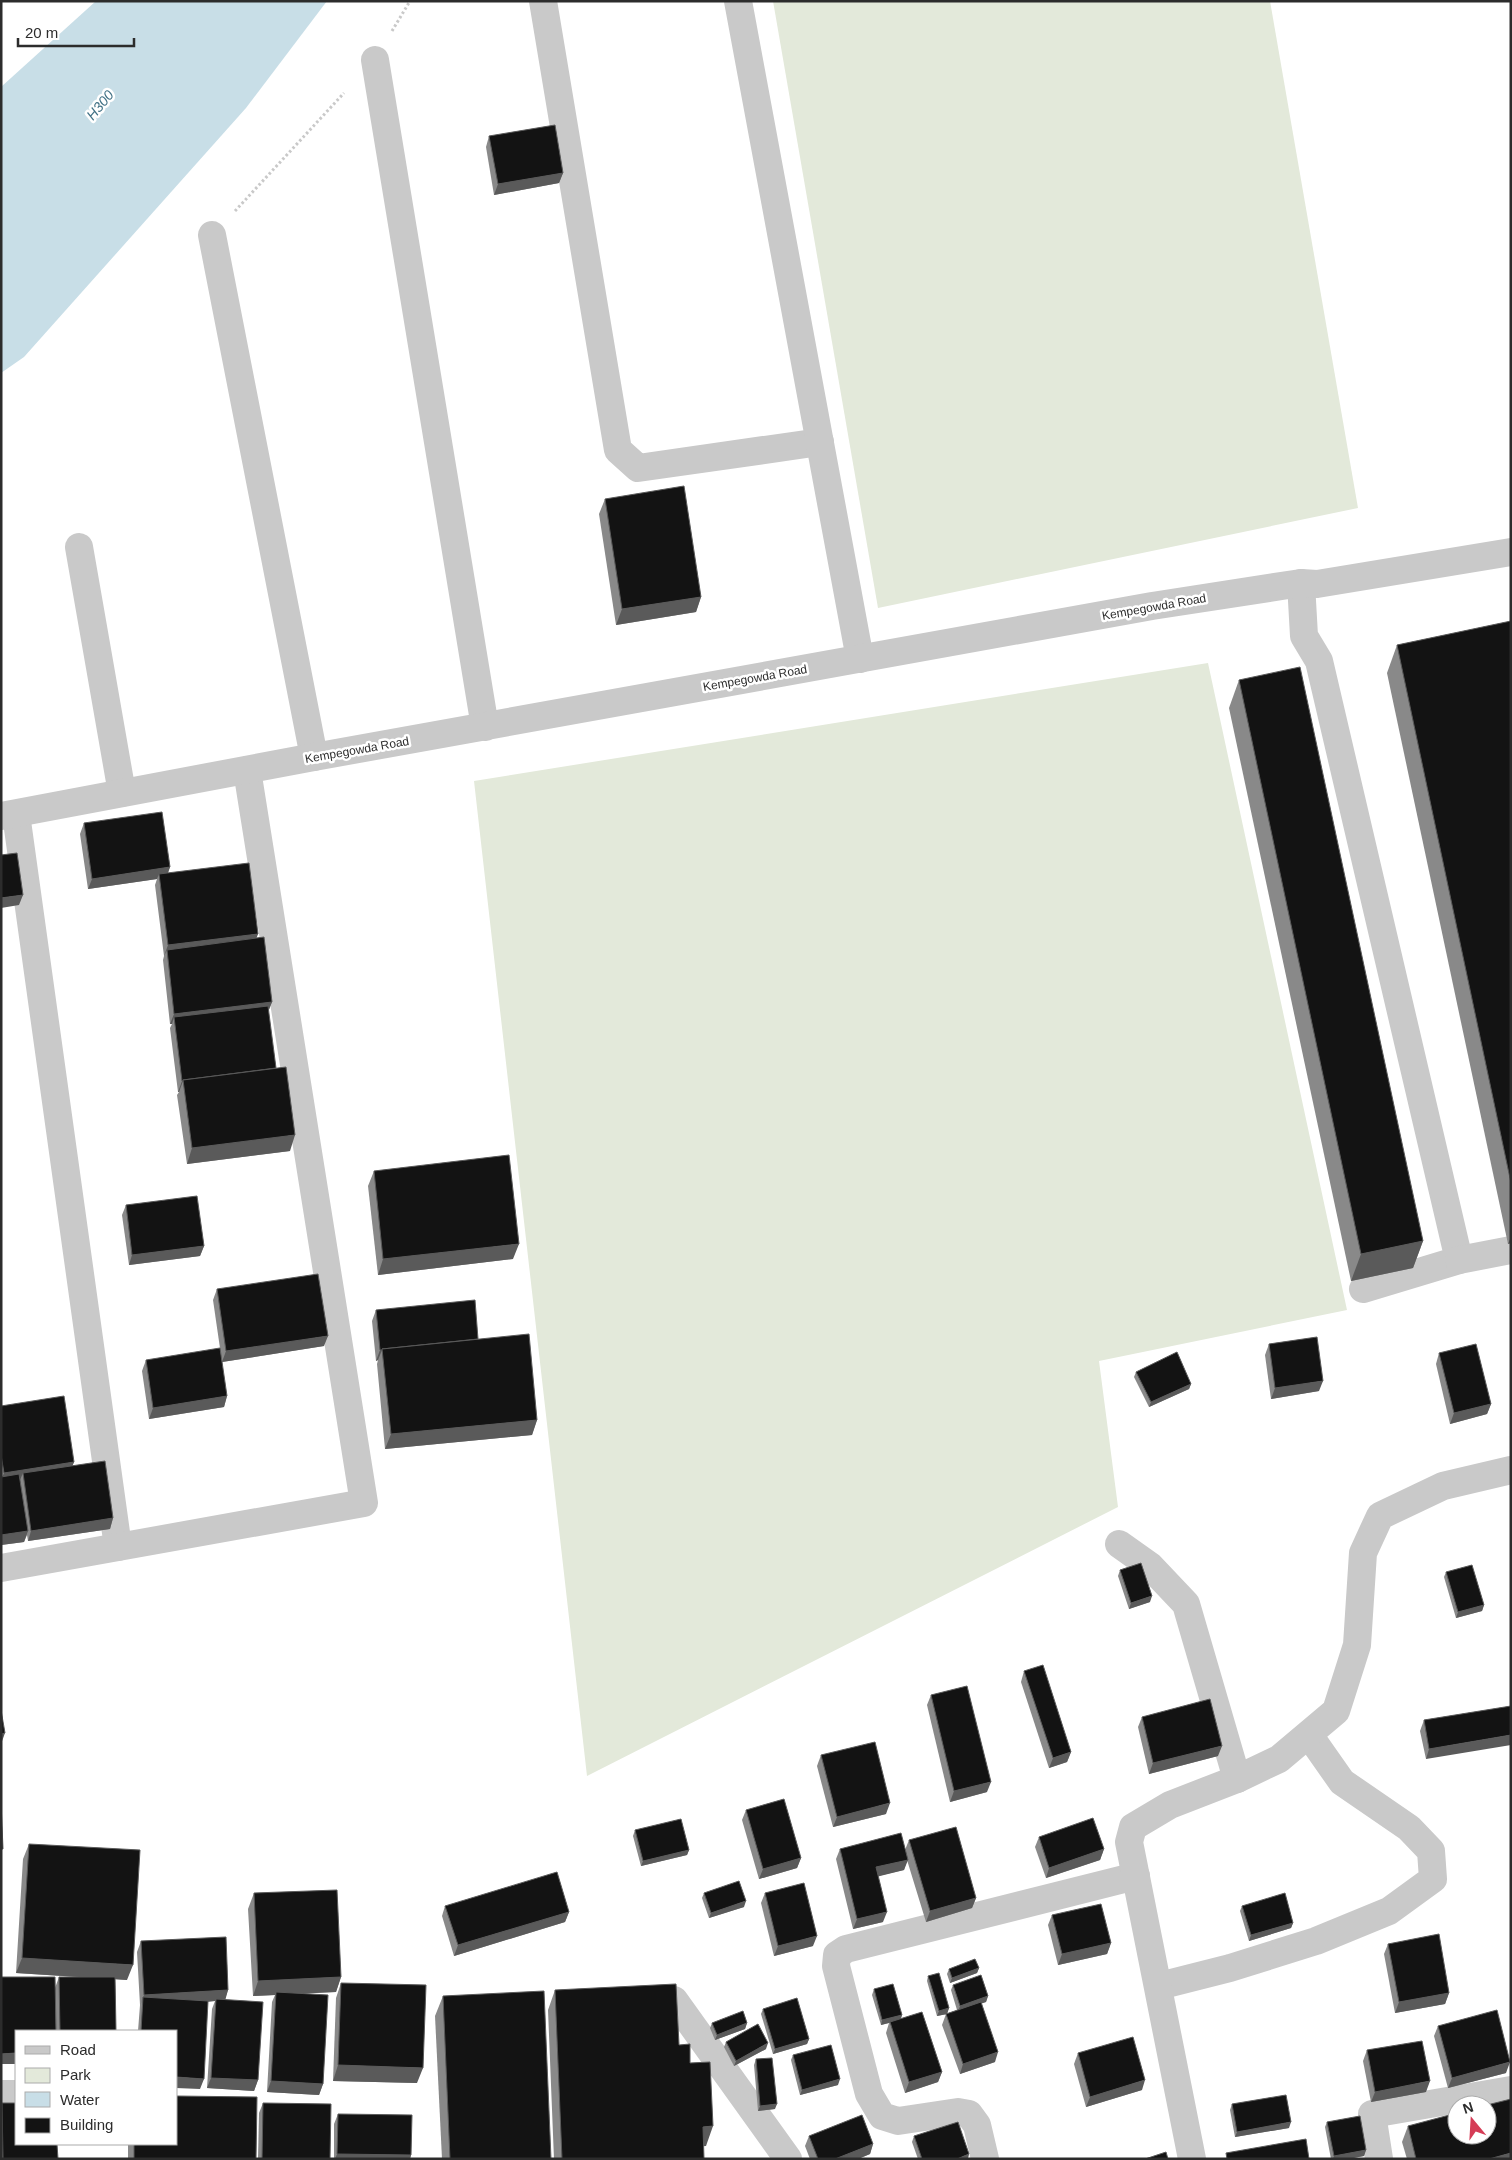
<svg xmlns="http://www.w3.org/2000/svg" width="1512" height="2160" font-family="Helvetica,sans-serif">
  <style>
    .green { fill: #e3e9da }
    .water { fill: #c8dee7 }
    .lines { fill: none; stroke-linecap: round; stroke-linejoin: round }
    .path { stroke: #c9c9c9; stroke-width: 3; stroke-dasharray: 2.5 2.5; stroke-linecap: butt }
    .minor { stroke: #c9c9c9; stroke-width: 28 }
    .tertiary { stroke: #c9c9c9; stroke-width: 28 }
    .wall { fill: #898989 }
    .shaded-wall { fill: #5a5a5a }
    .building { fill: #131313; stroke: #5a5a5a }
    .labels { text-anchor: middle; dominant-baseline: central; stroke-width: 5; stroke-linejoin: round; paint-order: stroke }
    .street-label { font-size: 12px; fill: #2c2c2c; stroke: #fff }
    .water-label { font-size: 14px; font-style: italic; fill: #427286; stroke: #fff }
  </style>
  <rect width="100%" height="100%" fill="#fff"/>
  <g class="green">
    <path d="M773 1H1270L1358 508 878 608Z"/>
    <path d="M1208 663 1347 1310 1099 1361 1118 1507 587 1776 474 781Z"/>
  </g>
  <path class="water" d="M96 1H327L246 108 24 357 1 373V87Z"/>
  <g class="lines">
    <g class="path">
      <path d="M392 31 410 1"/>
      <path d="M235 211 344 93"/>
    </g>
    <g class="minor">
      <path d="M543 1 618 450 638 468 820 442"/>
      <path d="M738 1 860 659"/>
      <path d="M375 60 485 727"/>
      <path d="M212 235 314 757"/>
      <path d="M79 547 122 793"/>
      <path d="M1301 583 1304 636 1319 661 1459 1260 1363 1289"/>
      <path d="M16 814 118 1547"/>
      <path d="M1459 1260 1511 1250"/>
      <path d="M1119 1544 1150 1566 1186 1604 1237 1779"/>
      <path d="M1 1568 364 1503 247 770"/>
      <path d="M1159 1986 1230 1968 1316 1941 1389 1911 1433 1879 1431 1851 1409 1828 1342 1782 1309 1735"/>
      <path d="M674 2000 788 2159"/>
      <path d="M1 2094H16"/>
      <path d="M985 2159 977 2125 969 2114 958 2112 898 2121 882 2116 869 2094 836 1966 837 1955 846 1949 1136 1876"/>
      <path d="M1192 2159 1129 1842 1133 1827 1170 1805 1237 1779 1279 1759 1336 1711 1357 1645 1363 1553 1380 1516 1443 1486 1511 1470"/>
      <path d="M1379 2159 1372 2114 1511 2090"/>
    </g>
    <path class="tertiary" d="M1 816 314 757 1152 606 1301 583 1317 584 1511 552"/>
  </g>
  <g class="wall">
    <path d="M489 136 563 173 559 183 494 195 486 147Z"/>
    <path d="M605 499 701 597 696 612 616 625 599 514Z"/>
    <path d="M1511 621V1243L1508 1244 1387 673 1397 645Z"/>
    <path d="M1239 680 1423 1241 1413 1268 1351 1281 1229 708Z"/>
    <path d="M84 823 170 867 168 873 256 938 272 1002 268 1012 276 1068 290 1151 187 1164 177 1095 179 1092H178L170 1028 172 1024H170L163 960 164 956 155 885 157 879 88 889 80 834Z"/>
    <path d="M374 1171 513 1259 378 1275 368 1186Z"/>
    <path d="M126 1205 204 1246 200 1256 129 1265 122 1215Z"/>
    <path d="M217 1289 324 1346 222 1362 213 1300Z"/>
    <path d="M376 1310 478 1339 537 1420 532 1435 385 1449 377 1364 378 1360 376 1361 372 1321Z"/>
    <path d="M1269 1344 1319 1391 1271 1399 1265 1355Z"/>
    <path d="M1439 1353 1491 1404 1487 1414 1450 1424 1436 1364Z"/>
    <path d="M146 1360 227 1396 224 1407 149 1419 142 1371Z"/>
    <path d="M1136 1372 1191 1384 1189 1389 1149 1407 1134 1377Z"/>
    <path d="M1 1406 74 1462 72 1466 113 1518 110 1529 28 1541 27 1535 24 1542 1 1545Z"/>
    <path d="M1120 1570 1150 1602 1129 1609 1118 1576Z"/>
    <path d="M1446 1572 1484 1605 1482 1611 1456 1618 1444 1577Z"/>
    <path d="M1024 1671 1071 1752 1067 1762 1049 1768 1021 1682Z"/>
    <path d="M931 1695 987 1792 950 1802 927 1705Z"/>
    <path d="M1511 1706 1426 1759 1420 1731 1424 1720Z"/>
    <path d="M1142 1717 1218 1756 1149 1774 1138 1727Z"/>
    <path d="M821 1755 886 1814 833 1827 817 1766Z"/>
    <path d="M746 1810 801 1858 797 1868 759 1879 742 1820Z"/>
    <path d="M635 1830 689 1850 687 1855 641 1866 633 1836Z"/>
    <path d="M1039 1837 1104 1849 1100 1860 1046 1878 1035 1847Z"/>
    <path d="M909 1840 976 1898 972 1908 926 1922 907 1860 904 1870 878 1876 883 1922 853 1929 836 1859 840 1849 905 1850Z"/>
    <path d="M29 1844 127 1980 115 1979 116 2031H56L55 1988 59 1977H77L16 1973 23 1859Z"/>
    <path d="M254 1893 341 1977 336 1992 304 1993 323 2084 319 2095 267 2092 272 2002 275 1995 253 1996 248 1909Z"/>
    <path d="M704 1893 744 1907 709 1918 702 1898Z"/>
    <path d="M765 1893 813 1946 774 1956 761 1903Z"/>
    <path d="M445 1906 569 1912 565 1922 454 1956 442 1916Z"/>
    <path d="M1242 1906 1293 1923 1291 1928 1249 1941 1240 1911Z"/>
    <path d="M1052 1915 1111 1943 1107 1954 1058 1965 1048 1925Z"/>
    <path d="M141 1941 228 1990 225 1999 258 2080 254 2091 207 2088 212 2009 215 2001 208 2002 200 2089 176 2031H138L140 2005 137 1952Z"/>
    <path d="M1388 1944 1449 1993 1445 2004 1395 2013 1384 1954Z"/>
    <path d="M979 1968 977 1973 950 1983 947 1974 949 1969Z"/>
    <path d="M928 1976 949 2008 947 2014 937 2016 927 1981Z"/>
    <path d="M341 1983 417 2083 333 2081 336 1998Z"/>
    <path d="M953 1985 988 1996 986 2002 981 2003 995 2062 960 2074 942 2025 946 2014 957 2010 951 1990Z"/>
    <path d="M874 1989 902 2015 901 2019 942 2072 938 2082 905 2093 886 2033 889 2023 881 2025 872 1995Z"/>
    <path d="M555 1990 679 2045 690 2063 706 2146H703L704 2159H554L548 2010Z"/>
    <path d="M443 1996 551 2159H442L435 2016Z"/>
    <path d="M763 2009 809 2039 807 2044 773 2054 761 2014Z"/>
    <path d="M712 2023H747L745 2029 715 2040 710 2028Z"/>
    <path d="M1438 2026 1506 2073 1448 2088 1434 2036Z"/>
    <path d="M726 2042 766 2049 734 2066 724 2047Z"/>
    <path d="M1367 2050 1426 2092 1371 2102 1363 2061Z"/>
    <path d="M1078 2053 1142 2090 1086 2107 1074 2064Z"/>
    <path d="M793 2055 838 2085 800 2095 791 2060Z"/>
    <path d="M756 2059 775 2109 758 2111 754 2065Z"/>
    <path d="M2 2103 58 2159H1V2105Z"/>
    <path d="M263 2103 330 2159H258L259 2113Z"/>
    <path d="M1232 2104 1289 2128 1235 2137 1230 2110Z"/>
    <path d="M338 2114 411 2155 410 2159H334V2124Z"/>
    <path d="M1327 2122 1366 2150 1364 2156 1348 2159H1331L1325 2127Z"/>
    <path d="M1408 2126 1511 2159H1407L1402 2142Z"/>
    <path d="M809 2136 873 2144 870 2154 858 2159H810L805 2146Z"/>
    <path d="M914 2136 968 2159H918L912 2142Z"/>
    <path d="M128 2144H176L256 2159H128Z"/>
  </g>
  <g class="shaded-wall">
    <path d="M563 173 559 183 494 195 498 184Z"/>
    <path d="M701 597 696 612 616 625 622 609Z"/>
    <path d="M170 867 166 878 159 874 157 879 88 889 92 879Z"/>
    <path d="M23 895 19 905 1 908V898Z"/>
    <path d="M258 934 254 945 167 950 164 956 168 945Z"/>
    <path d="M272 1002 268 1012 174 1017 172 1024H170L174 1014Z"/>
    <path d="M182 1081H183L179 1092H178Z"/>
    <path d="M295 1135 290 1151 187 1164 192 1148Z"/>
    <path d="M1511 1237V1243L1508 1244Z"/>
    <path d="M1423 1241 1413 1268 1351 1281 1361 1254Z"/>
    <path d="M519 1244 513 1259 378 1275 383 1259Z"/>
    <path d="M204 1246 200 1256 129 1265 132 1255Z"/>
    <path d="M328 1336 324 1346 222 1362 226 1351Z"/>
    <path d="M380 1350H382L378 1360 376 1361Z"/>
    <path d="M1323 1381 1319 1391 1271 1399 1275 1388Z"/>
    <path d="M1191 1384 1189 1389 1149 1407 1151 1402Z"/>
    <path d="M227 1396 224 1407 149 1419 153 1408Z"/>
    <path d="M1491 1404 1487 1414 1450 1424 1454 1413Z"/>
    <path d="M537 1420 532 1435 385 1449 391 1434Z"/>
    <path d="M74 1462 70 1472 23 1473 20 1480H1L4 1473Z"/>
    <path d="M113 1518 110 1529 28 1541 31 1531Z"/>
    <path d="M28 1531 24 1542 1 1545V1535Z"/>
    <path d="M1152 1596 1150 1602 1129 1609 1131 1603Z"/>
    <path d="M1484 1605 1482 1611 1456 1618 1458 1612Z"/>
    <path d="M5 1733 1 1744V1734Z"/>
    <path d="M1511 1735V1745L1426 1759 1429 1749Z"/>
    <path d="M1222 1746 1218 1756 1149 1774 1153 1763Z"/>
    <path d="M1071 1752 1067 1762 1049 1768 1053 1758Z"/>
    <path d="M991 1782 987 1792 950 1802 954 1791Z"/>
    <path d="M890 1803 886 1814 833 1827 837 1817Z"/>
    <path d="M1104 1849 1100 1860 1046 1878 1049 1868Z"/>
    <path d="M689 1850 687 1855 641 1866 643 1861Z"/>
    <path d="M801 1858 797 1868 759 1879 763 1869Z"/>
    <path d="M908 1860 904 1870 872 1878 876 1867Z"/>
    <path d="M976 1898 972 1908 926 1922 930 1911Z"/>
    <path d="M746 1901 744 1907 709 1918 711 1913Z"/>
    <path d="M569 1912 565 1922 454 1956 458 1945Z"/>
    <path d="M887 1912 883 1922 853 1929 857 1919Z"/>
    <path d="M1293 1923 1291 1928 1249 1941 1251 1935Z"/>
    <path d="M817 1936 813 1946 774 1956 778 1946Z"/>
    <path d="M1111 1943 1107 1954 1058 1965 1062 1954Z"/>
    <path d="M22 1958 133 1965 127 1980 16 1973Z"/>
    <path d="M979 1968 977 1973 950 1983 952 1978Z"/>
    <path d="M341 1977 336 1992 276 1995V1992L275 1995 253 1996 258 1981Z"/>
    <path d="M228 1990 225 2001 216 1999 215 2001 143 2005V1997L140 2006 144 1995Z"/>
    <path d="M1449 1993 1445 2004 1395 2013 1399 2002Z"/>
    <path d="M988 1996 986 2002 958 2012 960 2006Z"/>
    <path d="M949 2008 947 2014 937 2016 939 2011Z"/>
    <path d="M902 2015 900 2020 881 2025 882 2020Z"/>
    <path d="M747 2023 745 2029 715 2040 717 2035Z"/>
    <path d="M809 2039 807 2044 773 2054 775 2049Z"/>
    <path d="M768 2043 766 2049 734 2066 736 2061Z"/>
    <path d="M998 2052 995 2062 960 2074 963 2064Z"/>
    <path d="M16 2053V2064H1V2054Z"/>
    <path d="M1510 2062 1506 2073 1448 2088 1452 2078Z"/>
    <path d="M338 2065 423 2068 417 2083 333 2081Z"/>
    <path d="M942 2072 938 2082 905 2093 909 2082Z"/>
    <path d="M176 2077 204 2079 200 2089 176 2088Z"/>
    <path d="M211 2078 258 2080 254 2091 207 2088Z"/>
    <path d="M840 2079 838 2085 800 2095 802 2090Z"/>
    <path d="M1145 2080 1142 2090 1086 2107 1090 2097Z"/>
    <path d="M271 2081 323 2084 319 2095 267 2092Z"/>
    <path d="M1430 2081 1426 2092 1371 2102 1375 2092Z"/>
    <path d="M777 2104 775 2109 758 2111 760 2106Z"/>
    <path d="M1291 2122 1289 2128 1235 2137 1237 2132Z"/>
    <path d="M713 2126 706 2146 695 2147 703 2127Z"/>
    <path d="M873 2144 870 2154 858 2159H835Z"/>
    <path d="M1366 2150 1364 2156 1348 2159H1333L1334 2156Z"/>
    <path d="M1511 2153V2159H1489Z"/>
    <path d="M337 2154 411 2155 410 2159H335Z"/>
    <path d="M969 2154 968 2159H957Z"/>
  </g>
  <g class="building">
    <path d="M555 125 563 173 498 184 489 136Z"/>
    <path d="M684 486 701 597 622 609 605 499Z"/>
    <path d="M1511 621V1183L1397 645Z"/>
    <path d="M1300 667 1423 1241 1361 1254 1239 680Z"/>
    <path d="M162 812 170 867 92 879 84 823Z"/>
    <path d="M17 853 23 895 1 898V855Z"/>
    <path d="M249 863 258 934 168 945 159 874Z"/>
    <path d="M264 937 272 1002 174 1014 167 950Z"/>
    <path d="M268 1006 276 1068 183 1080V1081H182L174 1017Z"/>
    <path d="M286 1067 295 1135 192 1148 183 1080Z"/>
    <path d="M509 1155 519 1244 383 1259 374 1171Z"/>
    <path d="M197 1196 204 1246 132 1255 126 1205Z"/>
    <path d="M318 1274 328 1336 226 1351 217 1289Z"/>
    <path d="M475 1300 478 1339 382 1349 383 1350H380L376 1310Z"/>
    <path d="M529 1334 537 1420 391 1434 382 1349Z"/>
    <path d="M1317 1337 1323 1381 1275 1388 1269 1344Z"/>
    <path d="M1476 1344 1491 1404 1454 1413 1439 1353Z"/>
    <path d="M220 1348 227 1396 153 1408 146 1360Z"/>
    <path d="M1177 1352 1191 1384 1151 1402 1136 1372Z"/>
    <path d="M64 1396 74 1462 4 1473 1 1455V1406Z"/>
    <path d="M105 1461 113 1518 31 1531 23 1473Z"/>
    <path d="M19 1474 28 1531 1 1535V1477Z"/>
    <path d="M1141 1563 1152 1596 1131 1603 1120 1570Z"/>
    <path d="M1472 1565 1484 1605 1458 1612 1446 1572Z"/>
    <path d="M1043 1665 1071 1752 1053 1758 1024 1671Z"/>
    <path d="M967 1686 991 1782 954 1791 931 1695Z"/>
    <path d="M1210 1699 1222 1746 1153 1763 1142 1717Z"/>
    <path d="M1511 1706V1735L1429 1749 1424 1720Z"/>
    <path d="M1 1710 5 1733 1 1734Z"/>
    <path d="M875 1742 890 1803 837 1817 821 1755Z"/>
    <path d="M784 1799 801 1858 763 1869 746 1810Z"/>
    <path d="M1 1802 3 1849H1Z"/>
    <path d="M1093 1818 1104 1849 1049 1868 1039 1837Z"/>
    <path d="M681 1819 689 1850 643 1861 635 1830Z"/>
    <path d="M956 1827 976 1898 930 1911 909 1840Z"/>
    <path d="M901 1833 908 1860 876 1867 887 1912 857 1919 840 1849Z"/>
    <path d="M29 1844 140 1850 133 1965 22 1958Z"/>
    <path d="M557 1872 569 1912 458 1945 445 1906Z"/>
    <path d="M739 1881 746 1901 711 1913 704 1893Z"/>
    <path d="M804 1883 817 1936 778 1946 765 1893Z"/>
    <path d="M337 1890 341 1977 258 1981 254 1893Z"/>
    <path d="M1285 1893 1293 1923 1251 1935 1242 1906Z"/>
    <path d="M1101 1904 1111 1943 1062 1954 1052 1915Z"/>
    <path d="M1439 1934 1449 1993 1399 2002 1388 1944Z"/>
    <path d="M226 1937 228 1990 144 1995 141 1941Z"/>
    <path d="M975 1959 979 1968 952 1978 949 1969Z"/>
    <path d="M939 1973 949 2008 939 2011 928 1976Z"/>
    <path d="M981 1975 988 1996 960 2006 953 1985Z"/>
    <path d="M1 1977H55L56 2031H16V2053L1 2054Z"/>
    <path d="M59 1977H115L116 2031H60Z"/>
    <path d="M341 1983 426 1985 423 2068 338 2065Z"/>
    <path d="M676 1984 679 2045 690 2044V2063L710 2062 713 2126 703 2127 704 2159H562L555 1990Z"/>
    <path d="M893 1984 902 2015 882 2020 874 1989Z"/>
    <path d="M544 1991 551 2159H450L443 1996Z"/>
    <path d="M276 1992 328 1995 323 2084 271 2081Z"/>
    <path d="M143 1997 208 2001 204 2079 176 2077V2031H141Z"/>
    <path d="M797 1998 809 2039 775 2049 763 2009Z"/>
    <path d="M216 1999 263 2002 258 2080 211 2078Z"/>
    <path d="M981 2002 998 2052 963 2064 946 2014Z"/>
    <path d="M1497 2010 1510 2062 1452 2078 1438 2026Z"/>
    <path d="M743 2011 747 2023 717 2035 712 2023Z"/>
    <path d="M922 2012 942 2072 909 2082 890 2022Z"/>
    <path d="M758 2024 768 2043 736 2061 726 2042Z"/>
    <path d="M1133 2037 1145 2080 1090 2097 1078 2053Z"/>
    <path d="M1422 2041 1430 2081 1375 2092 1367 2050Z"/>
    <path d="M831 2045 840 2079 802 2090 793 2055Z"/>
    <path d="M772 2058 777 2104 760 2106 756 2059Z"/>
    <path d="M1286 2095 1291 2122 1237 2132 1232 2104Z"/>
    <path d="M176 2096 257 2097 256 2159H134V2144H176Z"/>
    <path d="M1511 2099V2153L1489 2159H1416L1408 2126 1457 2113V2135H1487V2105Z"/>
    <path d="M2 2103H16V2144H57L58 2159H3Z"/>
    <path d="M263 2103 331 2104 330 2159H262Z"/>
    <path d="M338 2114 412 2115 411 2155 337 2154Z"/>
    <path d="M862 2115 873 2144 835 2159H818L809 2136Z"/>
    <path d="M1360 2116 1366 2150 1334 2156 1327 2122Z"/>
    <path d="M958 2122 969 2154 957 2159H922L914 2136Z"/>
    <path d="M1306 2139 1309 2159H1227L1226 2153Z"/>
    <path d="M1166 2152 1168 2159H1145Z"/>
    <path d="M337 2158 370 2159H337Z"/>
  </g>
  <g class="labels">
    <g class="street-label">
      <text transform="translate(1154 607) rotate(-10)">Kempegowda Road</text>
      <text transform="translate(755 678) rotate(-10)">Kempegowda Road</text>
      <text transform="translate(357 750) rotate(-10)">Kempegowda Road</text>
    </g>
    <g class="water-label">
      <text transform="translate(100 105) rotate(-50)">H300</text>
    </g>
  </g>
  <rect width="1512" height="2160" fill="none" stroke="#2c2c2c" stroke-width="5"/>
  <rect x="15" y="2030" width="162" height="115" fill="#ffffff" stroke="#ababab"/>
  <rect x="25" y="2046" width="25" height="8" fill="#c9c9c9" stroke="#ababab"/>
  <text x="60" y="2055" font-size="15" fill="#2c2c2c">Road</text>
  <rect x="25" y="2068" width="25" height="15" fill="#e3e9da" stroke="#ababab"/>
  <text x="60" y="2080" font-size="15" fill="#2c2c2c">Park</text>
  <rect x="25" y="2092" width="25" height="15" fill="#c8dee7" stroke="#ababab"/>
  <text x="60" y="2105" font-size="15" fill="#2c2c2c">Water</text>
  <rect x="25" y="2118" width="25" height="15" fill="#131313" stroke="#ababab"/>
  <text x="60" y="2130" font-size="15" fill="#2c2c2c">Building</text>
  <g transform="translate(1472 2120) rotate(342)"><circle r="24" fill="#ffffff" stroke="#ababab"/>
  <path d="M0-4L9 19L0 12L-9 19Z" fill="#d53c56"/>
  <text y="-8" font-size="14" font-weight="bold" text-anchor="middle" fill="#2c2c2c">N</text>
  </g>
  <path d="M18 38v8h116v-8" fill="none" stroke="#2c2c2c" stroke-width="2.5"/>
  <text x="25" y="38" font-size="15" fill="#2c2c2c" stroke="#ffffff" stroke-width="4" paint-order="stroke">20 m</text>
</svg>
